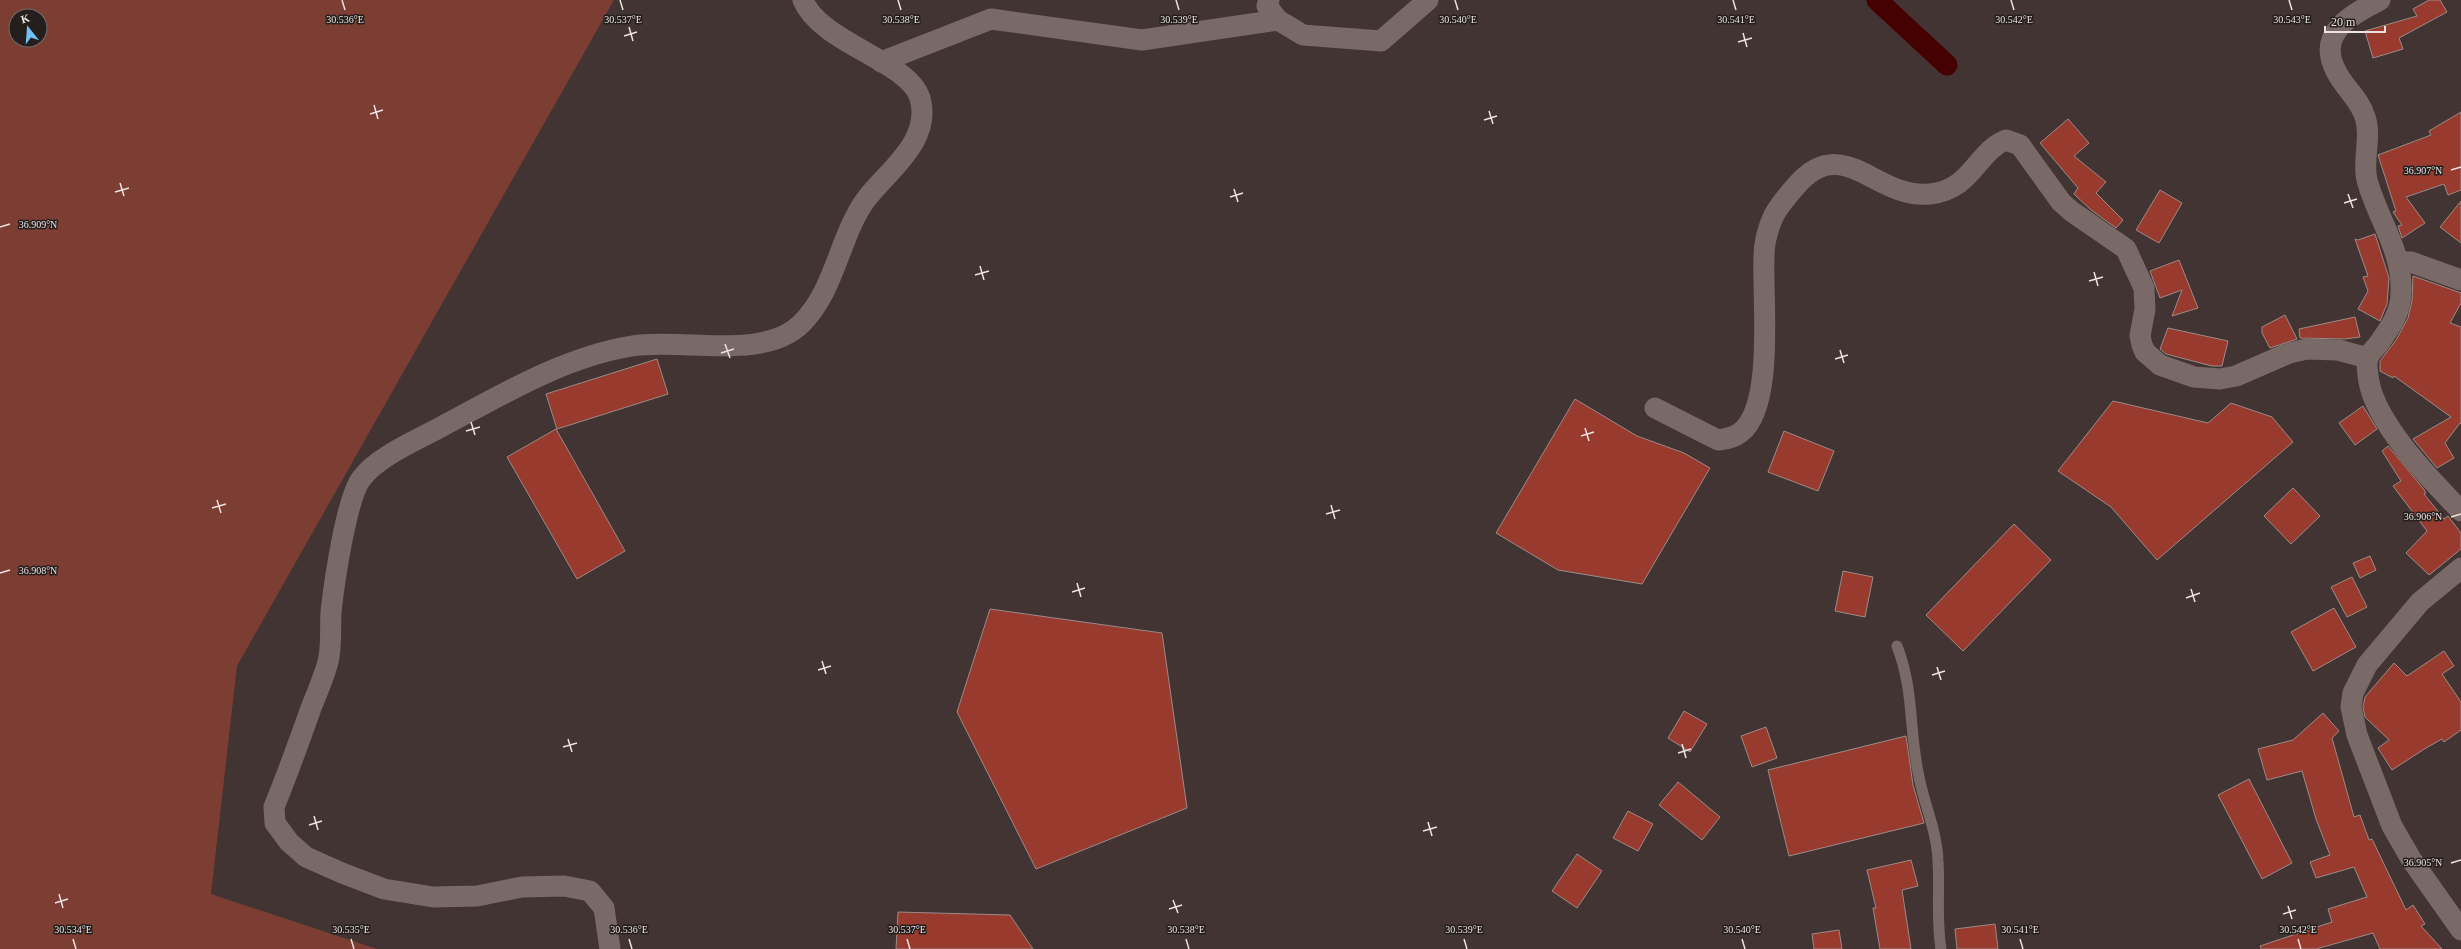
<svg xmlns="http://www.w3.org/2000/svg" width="2461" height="949" font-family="'Times New Roman',serif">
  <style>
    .green { fill: #7c3d33; fill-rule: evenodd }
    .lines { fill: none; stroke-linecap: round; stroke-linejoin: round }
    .canal { stroke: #450000; stroke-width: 21 }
    .building { fill: #983a2d; stroke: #9b8b88 }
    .lane { stroke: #796a67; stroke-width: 11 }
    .street { stroke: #796a67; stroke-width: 21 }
    .ticks { fill: none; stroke: #ebe2e1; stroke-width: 1.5 }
    .ticks-label { font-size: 10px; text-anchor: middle; fill: #ebe2e1; stroke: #241e1c; stroke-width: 3; stroke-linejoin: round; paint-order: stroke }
  </style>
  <rect width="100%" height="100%" fill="#423432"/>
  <path class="green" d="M0 0H614L237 666 211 894 377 949H0ZM16 16H40V40H16Z"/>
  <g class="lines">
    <path class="canal" d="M1877 0 1947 65"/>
  </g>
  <g class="building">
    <path d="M2429 0H2440L2447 12 2399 38 2403 49 2373 58 2365 31 2417 16 2413 9Z"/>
    <path d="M2461 112V190L2448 195 2444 184 2406 197 2425 223 2402 238 2398 226 2402 225 2393 212 2396 211 2378 155 2431 135 2429 131Z"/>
    <path d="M2068 119 2089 143 2074 156 2106 182 2096 193 2123 220 2116 228 2091 210 2074 194 2078 188 2040 143Z"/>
    <path d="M2160 190 2182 203 2159 243 2136 230Z"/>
    <path d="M2461 201V243L2440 227Z"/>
    <path d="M2375 234 2389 278 2387 304 2380 321 2358 309 2368 291 2363 277 2368 276 2355 239 2358 240Z"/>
    <path d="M2179 260 2198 308 2172 316 2182 290 2160 298 2150 271Z"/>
    <path d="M2413 276 2461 293V303L2450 323 2461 327V424L2460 423 2445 443 2454 458 2437 468 2413 439 2451 417 2394 376 2393 378 2380 371V361L2396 340 2408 318 2412 301Z"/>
    <path d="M2285 315 2297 339 2270 348 2262 333V327Z"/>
    <path d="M2355 317 2360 337 2345 339 2300 338 2299 329Z"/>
    <path d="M2168 328 2228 341 2222 366H2212L2166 354 2160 349Z"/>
    <path d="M657 359 668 394 557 429 546 394Z"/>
    <path d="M1575 399 1637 436 1684 453 1710 468 1642 584 1558 570 1496 533Z"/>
    <path d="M2113 401 2208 423 2231 403 2272 417 2293 442 2157 560 2111 507 2058 471Z"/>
    <path d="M2363 406 2377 429 2355 445 2339 423Z"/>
    <path d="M556 429 625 551 577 579 507 457Z"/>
    <path d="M1784 431 1834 451 1818 491 1768 472Z"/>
    <path d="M2388 446 2423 488 2426 493 2424 494 2444 519 2448 516 2461 533V549L2429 575 2406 553 2427 531 2393 486 2401 481 2382 451Z"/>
    <path d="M2293 488 2320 516 2291 544 2264 516Z"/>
    <path d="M2014 524 2051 560 1963 651 1926 615Z"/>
    <path d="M2370 556 2376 570 2360 578 2353 563Z"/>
    <path d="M1843 571 1873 577 1865 617 1835 611Z"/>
    <path d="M2352 577 2367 607 2347 617 2331 587Z"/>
    <path d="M2334 608 2356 647 2313 671 2291 632Z"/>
    <path d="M990 609 1162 633 1187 808 1036 869 957 712Z"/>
    <path d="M2444 651 2454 666 2442 674 2461 702V730L2444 742 2442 739 2426 748 2392 770 2378 748 2389 740 2365 717 2363 707 2365 697 2394 663 2407 676Z"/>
    <path d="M1684 711 1707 724 1690 752 1668 738Z"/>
    <path d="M2323 713 2339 731 2332 738 2354 817 2360 815 2369 840 2372 839 2406 910 2413 905 2425 924 2421 926 2442 949H2380L2373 933 2316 949H2261L2260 946 2332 922 2328 909 2367 897 2354 867 2316 878 2310 862 2330 855 2316 819 2302 771 2267 780 2258 749 2293 740Z"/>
    <path d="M1766 727 1777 758 1752 767 1741 736Z"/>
    <path d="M1906 736 1913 785 1924 823 1789 856 1768 770Z"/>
    <path d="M2249 779 2292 863 2262 879 2218 795Z"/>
    <path d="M1678 782 1720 817 1702 840 1659 805Z"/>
    <path d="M1628 811 1653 824 1638 851 1613 838Z"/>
    <path d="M1577 854 1602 871 1577 908 1552 891Z"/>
    <path d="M1911 860 1918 886 1902 890 1911 949H1880L1873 908H1876L1867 870Z"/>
    <path d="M898 912 1010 915 1033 949H896Z"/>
    <path d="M1995 924 1998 949H1957L1955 929Z"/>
    <path d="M1839 930 1842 949H1814L1812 934Z"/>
  </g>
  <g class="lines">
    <path class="lane" d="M1897 646C1914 690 1909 727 1918 772 1923 802 1937 830 1938 861 1940 891 1936 919 1941 949"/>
    <g class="street">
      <path d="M1269 0 1267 6 1278 20 1303 35 1381 41 1428 0"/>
      <path d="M2380 0C2352 14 2316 33 2336 71 2344 88 2360 99 2365 117 2372 137 2362 160 2367 180 2377 218 2403 251 2401 292 2401 314 2389 329 2377 346 2374 349 2369 354 2368 358 2366 363 2368 376 2369 382 2377 425 2431 480 2461 511"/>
      <path d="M881 62 991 19 1142 40 1278 20"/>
      <path d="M2399 262H2411L2461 280"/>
      <path d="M1655 408 1718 440C1726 439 1734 438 1741 432 1775 405 1762 297 1764 256 1764 242 1768 228 1774 215 1780 204 1788 195 1796 186 1843 131 1876 200 1930 194 1972 190 1977 151 2006 140L2020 145 2061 202 2071 211 2126 249 2144 288 2145 309 2140 336 2142 345 2145 352 2160 365 2194 377 2220 379 2236 376 2289 353 2307 349 2338 350 2368 358"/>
      <path d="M2461 568 2420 602 2367 665 2353 693 2351 707 2357 735 2392 826 2411 859 2461 930"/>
      <path d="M610 949 604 908 590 891 564 886 522 887 477 896 433 897 384 889 342 873 306 857 289 842 275 823 274 807C287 775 299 742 311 708 317 693 324 677 328 662 332 646 330 628 331 612 334 584 346 500 361 479 377 457 415 441 439 428 500 396 563 357 632 346 682 338 763 361 801 324 836 290 839 235 867 198 889 170 932 140 920 98 909 61 820 43 803 0"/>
    </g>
  </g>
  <path class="ticks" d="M342 0 345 10M620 0 623 10M898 0 901 10M1176 0 1179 10M1455 0 1458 10M1733 0 1736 10M2011 0 2014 10M2289 0 2292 10M629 27 633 41M1743 33 1747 47M624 36 637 32M1738 42 1752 38M374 105 378 119M1489 111 1493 124M370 114 383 110M1484 120 1497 116M2451 170 2461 167M120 183 124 196M1234 189 1238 202M115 192 129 188M2348 194 2353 208M1230 197 1243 193M2344 203 2357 199M0 227 10 224M980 266 984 280M2094 272 2098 286M975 275 989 271M2089 281 2103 277M725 344 730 358M1840 350 1844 363M721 353 734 349M1835 359 1848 355M471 422 475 435M1585 428 1589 441M466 431 480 427M1581 436 1594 432M217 500 221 513M1331 505 1335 519M212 508 226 504M1326 514 1340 510M2451 517 2461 514M0 573 10 570M1077 583 1081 597M2191 589 2195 602M1072 592 1085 588M2186 598 2200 593M822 661 826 674M1937 667 1941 680M818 670 831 666M1932 675 1945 671M568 739 572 752M1682 744 1686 758M563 747 577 743M1678 753 1691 749M314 816 318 830M1428 822 1432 836M309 825 322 821M1423 831 1437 827M2451 863 2461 860M59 894 63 908M1173 900 1178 913M55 903 68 899M2288 906 2292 919M1169 909 1182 905M2283 914 2296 910M73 939 76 949M351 939 354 949M629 939 632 949M907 939 910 949M1186 939 1189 949M1464 939 1467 949M1742 939 1745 949M2020 939 2023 949M2298 939 2301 949"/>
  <g class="ticks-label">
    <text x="345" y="23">30.536°E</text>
    <text x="623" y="23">30.537°E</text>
    <text x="901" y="23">30.538°E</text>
    <text x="1179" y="23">30.539°E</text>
    <text x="1458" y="23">30.540°E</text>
    <text x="1736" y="23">30.541°E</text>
    <text x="2014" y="23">30.542°E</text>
    <text x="2292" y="23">30.543°E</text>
    <text x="2423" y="174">36.907°N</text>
    <text x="38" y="228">36.909°N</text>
    <text x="2423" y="520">36.906°N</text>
    <text x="38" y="574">36.908°N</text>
    <text x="2423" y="866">36.905°N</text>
    <text x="73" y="933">30.534°E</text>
    <text x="351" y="933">30.535°E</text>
    <text x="629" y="933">30.536°E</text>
    <text x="907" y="933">30.537°E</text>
    <text x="1186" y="933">30.538°E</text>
    <text x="1464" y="933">30.539°E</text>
    <text x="1742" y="933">30.540°E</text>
    <text x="2020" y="933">30.541°E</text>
    <text x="2298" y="933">30.542°E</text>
  </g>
  <g transform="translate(28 28) rotate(343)"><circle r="19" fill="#241e1c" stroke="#746c6b"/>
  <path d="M0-3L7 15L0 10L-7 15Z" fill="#74c0f6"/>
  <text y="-6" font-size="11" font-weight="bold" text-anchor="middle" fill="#ebe2e1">K</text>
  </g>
  <path d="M2325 26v6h60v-6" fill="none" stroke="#ebe2e1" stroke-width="2"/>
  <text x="2331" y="26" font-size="12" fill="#ebe2e1" stroke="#241e1c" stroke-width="3" paint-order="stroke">20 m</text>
</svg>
